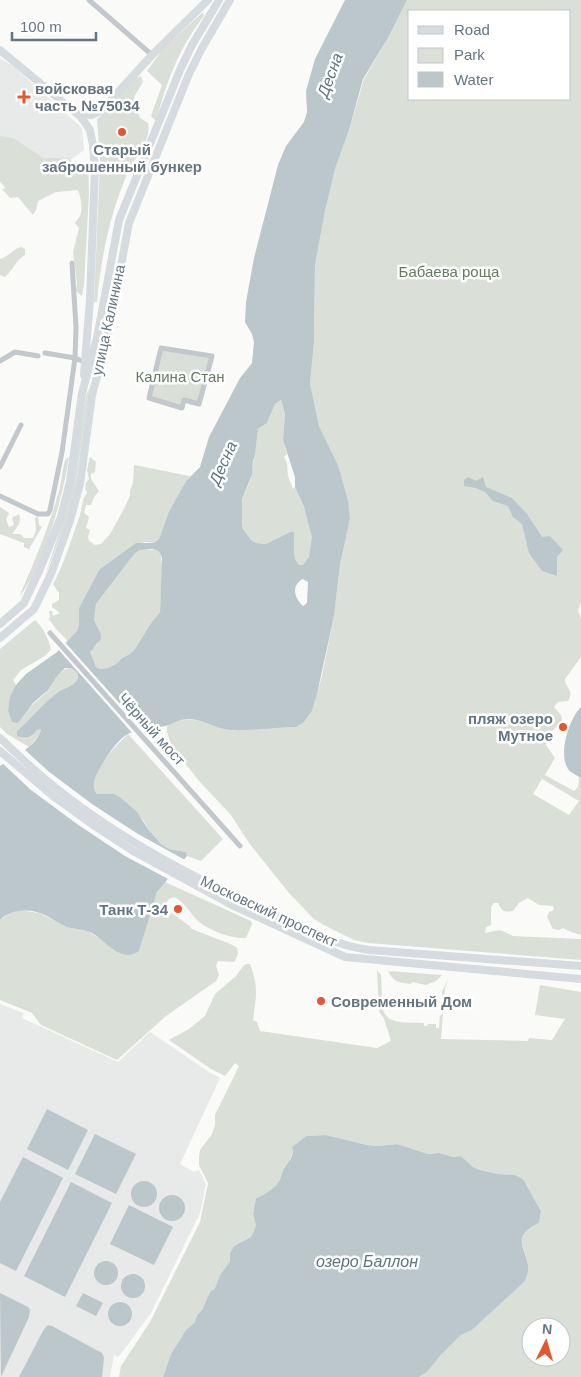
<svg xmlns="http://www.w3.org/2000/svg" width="581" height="1377" font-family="Helvetica,sans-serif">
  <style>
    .built { fill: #e8e9e9 }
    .green { fill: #dadfd7; fill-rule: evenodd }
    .water { fill: #bbc7cb; fill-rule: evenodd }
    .pier { fill: #fafaf8 }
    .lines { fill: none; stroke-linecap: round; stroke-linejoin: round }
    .street { stroke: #c3c8cc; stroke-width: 5 }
    .primary { stroke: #d6dbdf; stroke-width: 8 }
    .poi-dot { fill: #e4572e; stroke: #fff; stroke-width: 2 }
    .labels { text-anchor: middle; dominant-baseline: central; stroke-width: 5; stroke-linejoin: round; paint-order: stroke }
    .poi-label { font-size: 15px; font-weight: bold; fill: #657683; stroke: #fff; text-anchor: start }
    .park-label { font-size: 15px; fill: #687a64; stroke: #fff }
    .street-label { font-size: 15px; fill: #657683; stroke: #fff }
    .water-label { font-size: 16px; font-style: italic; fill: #60757c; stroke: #fff }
  </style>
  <rect width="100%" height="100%" fill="#fafaf8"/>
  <g class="built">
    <path d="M0 58 13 66 82 128 84 150 56 171 0 138Z"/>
    <path d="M0 1004 24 1013 22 1018 118 1062 150 1032 209 1072 220 1078 180 1164 194 1172 199 1170 206 1184 200 1213 151 1313 120 1355 118 1357 114 1355 110 1377H0Z"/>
  </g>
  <g class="green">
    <path d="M407 0H581V603L578 610 581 619V657L565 679C565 689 575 689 568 701L558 702 554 707 561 715 562 721 550 733 546 745 555 758 545 775 574 791 578 787 579 777 581 778V935L571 932 563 928 559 930 553 929 547 917 549 912 554 910 553 906 539 905 528 898 519 903 513 911C504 913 502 911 498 903H494L491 907V925L486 927 485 933 500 930 513 936 581 939V960L368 943 354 940 324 925 314 919 289 893 249 843 231 815 200 782 172 747 167 732V726C188 709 212 729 234 730 257 731 282 725 304 722L312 711 322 676 334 616 340 565 350 519 338 465 319 426 310 383 314 343 315 265 325 211 335 169 349 130 364 79 389 36ZM410 11H570V99H410ZM542 779 579 801 569 815 533 794Z"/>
    <path d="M203 12 204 16C178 49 167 81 156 121L151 116 162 85 147 71 162 50Z"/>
    <path d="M141 76 143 82 134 97 140 118 148 123C152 140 135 157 128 172 110 213 101 257 97 302H94L100 161 97 119 106 111 136 78Z"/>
    <path d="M0 136 13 138 45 159C53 156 59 160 67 158L76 164 88 162 89 194 84 285 82 296 76 291 77 283 73 252 79 228 75 223C76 221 78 219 80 216 83 210 81 197 78 190L56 192 38 201 36 210 33 215 18 197 10 198 2 189 6 188 0 182Z"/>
    <path d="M21 247 25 249V255C15 261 13 270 5 277L0 275V259C8 257 13 249 21 247Z"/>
    <path d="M161 349 212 356 199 404 184 400 182 408 150 398Z"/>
    <path d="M89 388 75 490 70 511 45 576 69 502 86 395Z"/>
    <path d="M281 400 285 414 283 440 287 454 284 457 287 463 288 476 293 489 295 487C304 509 324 544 303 565H299L295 559 294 552V532H290L266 544 256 543 251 540 243 529 242 524V499L251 479 258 429 267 423 275 404Z"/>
    <path d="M69 457C63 496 44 567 19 597 33 565 47 532 57 498 61 486 62 472 65 460Z"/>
    <path d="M90 457 96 462 95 472 91 474V479L99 491 94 497 91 505H86L84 513 89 517 86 528 90 530 88 537 89 541 95 545 101 544 110 534 124 509 130 496V491L133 483 134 465 190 476 186 481 165 523 159 539 155 543 144 542 99 570 79 608V624L77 631 68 641 56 629 49 619 50 617 49 611H52L53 616 60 613 52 607V604L59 600V593L53 584C64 565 72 537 80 515 82 508 82 498 87 493 85 488 84 483 89 479L87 470Z"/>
    <path d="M0 507 9 513 6 519 9 527 14 525 12 518 19 514C22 523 17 527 12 534H20L24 538H33L36 530 35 518 38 517 39 525 42 527 29 549 24 547V543L0 534Z"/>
    <path d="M140 550H157L160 552 162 565 160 612 151 623 135 649 130 654 122 658 116 664 108 668 100 669 96 667 89 652 92 648 97 645 101 634 94 620 96 604 135 553Z"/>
    <path d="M35 620C43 628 48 637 51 649L45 656 21 670 13 680 16 685 10 696 8 710 22 718C30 704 40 700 49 689 56 680 59 669 71 668 76 670 80 674 77 680 73 687 63 688 57 693 42 704 31 719 17 731L18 736 24 738 32 736 37 730 41 729 40 734 29 747 7 734 0 727V649Z"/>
    <path d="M128 734 223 839 201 861 187 856 186 852 169 849 161 844 148 829 144 821 121 798 115 795 97 794C84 775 116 746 128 734Z"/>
    <path d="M165 882 251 921 252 924 246 938C231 939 207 930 196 919 189 911 184 902 174 897L169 899 166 903 169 911 191 927 190 928C198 932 233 944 236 947 240 953 237 957 234 962L218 961 216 966 219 975 216 981 166 1016 117 1060 41 1025 32 1013 0 1000V920L10 913 19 910 39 913 70 928 88 931 106 943 139 951 154 899 160 887Z"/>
    <path d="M247 964H250C259 988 256 997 253 1020L257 1022 260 1031 377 1048 391 1041 384 1019 379 1011 377 970 381 975 382 997 380 998V1005L382 1006C385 1026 407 1022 424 1023V1026H427L428 1024H436V1028H439L440 1015H442V992L448 979 445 988 441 1039 528 1041 529 1038 552 1040 565 1019 535 1015 540 985 581 992V1377H419L427 1372 439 1357 461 1335 472 1330 523 1283C542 1257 500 1240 539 1223L541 1211 523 1179 515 1175 498 1174 480 1170 473 1167 461 1156 454 1157 439 1153 428 1154 397 1144 378 1146 367 1145 326 1135 306 1136 292 1147C293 1157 290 1159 284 1167 282 1171 282 1175 280 1179 277 1187 264 1195 256 1198L253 1214 256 1225 254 1231 251 1237 234 1246 230 1253V1261L220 1275 215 1288 210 1292 202 1310 197 1315 195 1322 186 1330 171 1354 163 1377H119L121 1366 150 1322 200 1222 208 1183 199 1165V1157L200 1150 212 1134 215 1125V1115L239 1066 235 1063 225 1076 211 1069 169 1040 189 1029 205 1016 215 994 236 976 244 965ZM531 1327H561V1357H531Z"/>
    <path d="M388 971 442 975 436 981 426 985 412 982 411 984C400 983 393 982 388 971Z"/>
  </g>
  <g class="water">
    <path d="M345 0H407L389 36 363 79 349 130 335 169 325 211 315 265 314 343 310 383 319 426 338 465 348 501 350 519 340 565 334 616 317 694 312 711 304 722 296 727C275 727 250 731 231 730 216 729 204 720 190 719 179 718 174 724 165 726 154 729 138 728 128 734 118 739 106 757 101 766 96 775 90 785 97 794H114L121 798 137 812 148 829 161 844 169 849 186 852 187 856 157 892 139 951C120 964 106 940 90 932 82 929 74 929 67 927 60 924 54 920 47 916 33 908 11 908 0 920V766C12 758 39 745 41 729L37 730C31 738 27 739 17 736V731C31 719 42 704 57 693 63 688 73 687 77 680 80 674 76 671 71 668H65L58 675 48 690 33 703 18 723 12 722 8 710 10 696 16 685 26 674 57 652 77 631 79 624V608L99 570 136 543H154L159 539 169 512 186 481 200 467 209 437 240 378 252 363 254 342 252 334 245 322 246 302 254 258 278 165 286 146 304 122 307 112 306 91 315 59ZM281 400 285 414 283 440 295 477V487L304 507 312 537 309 557 303 565H299L295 559 294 552V532H290L266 544 256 543 251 540 243 529 242 524V499L252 475 253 461 255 454 258 429 267 423 275 404ZM152 549C159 550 160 552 162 558L160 612 151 623 135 649 130 654 122 658 116 664 108 668 100 669 96 667 90 652 101 639V634L94 620 96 604 135 553 140 550ZM303 579 308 582 307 603 303 606C294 598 291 585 303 579Z"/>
    <path d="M468 477 476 481 483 477 486 487 512 498 527 514 542 537 550 536 563 550 557 557V576L542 571 529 553 522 524 513 517 508 506 493 501 485 492 476 488 464 486V480Z"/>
    <path d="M581 707V778C577 775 571 773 568 769 558 754 569 719 581 707Z"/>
    <path d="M47 1109 88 1130 68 1170 27 1149Z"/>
    <path d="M95 1134 136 1154 116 1194 75 1174Z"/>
    <path d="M326 1135 367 1145 378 1146 397 1144 428 1154 439 1153 454 1157 461 1156 473 1167 480 1170 498 1174 515 1175 523 1179 541 1211 539 1223C500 1240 542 1258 523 1283L472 1330 461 1335 439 1357 427 1372 419 1377H163L171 1354 186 1330 195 1322 197 1315 202 1310 210 1292 215 1288 220 1275 230 1261V1253L234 1246 251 1237 254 1231 256 1225 253 1214 256 1198C264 1195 277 1187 280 1179 282 1175 282 1171 284 1168 290 1159 294 1157 292 1147L306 1136Z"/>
    <path d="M23 1157 63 1178 16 1271 0 1263V1202Z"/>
    <circle cx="144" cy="1194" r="13"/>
    <path d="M71 1182 112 1203 65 1297 24 1276Z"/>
    <circle cx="172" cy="1208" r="13"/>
    <path d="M129 1205 173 1227 154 1265 110 1244Z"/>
    <circle cx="106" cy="1273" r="12"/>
    <circle cx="133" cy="1286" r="12"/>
    <path d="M0 1293 28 1307 30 1310 29 1317 1 1377Z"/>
    <path d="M83 1293 103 1303 96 1316 76 1306Z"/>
    <circle cx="120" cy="1314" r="12"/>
    <path d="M48 1325 52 1326 102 1353 104 1357 102 1377H19L44 1329Z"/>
  </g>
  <g class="pier">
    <path d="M64 641 145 732 134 735 57 648Z"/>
    <path d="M23 748 48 771 92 804 138 834 187 861 170 880 125 856 77 824 31 790 1 762Z"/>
  </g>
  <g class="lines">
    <g class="street">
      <path d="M89 0 152 55"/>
      <path d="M161 348 212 356 199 404 184 400 182 408 149 398Z"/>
      <path d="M45 353 75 358 84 362"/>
      <path d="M0 361 15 352 38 356"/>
      <path d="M0 467 21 425"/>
      <path d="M0 496 38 514H48L50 510 62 452 75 358 76 327 72 263"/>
      <path d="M50 633 240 846"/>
    </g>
    <g class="primary">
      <path d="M0 50 81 117 90 130 93 145 95 168 90 299 84 375"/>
      <path d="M79 114 92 115 102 110 152 55 208 0"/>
      <path d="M0 624 24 603 40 569 61 517 70 482 82 393 97 338 119 220 180 70 192 45 219 0"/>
      <path d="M0 638 34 609 51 574 70 521 80 484 92 395 107 340 129 223 189 74 201 50 230 0"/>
      <path d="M0 738C15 752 29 766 45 779 114 837 196 879 277 916 307 929 336 946 369 950L581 966"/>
      <path d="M0 751 53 796 96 827 133 851 232 905 345 957 581 979"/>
    </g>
  </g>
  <g class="poi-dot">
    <path d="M21.5 89.5h5v5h5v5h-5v5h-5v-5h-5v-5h5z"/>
    <circle cx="122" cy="132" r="5"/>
    <circle cx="563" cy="727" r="5"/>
    <circle cx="178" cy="909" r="5"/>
    <circle cx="321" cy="1001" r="5"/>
  </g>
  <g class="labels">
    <g class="poi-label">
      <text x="35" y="88">войсковая<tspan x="35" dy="17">часть №75034</tspan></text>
      <text x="122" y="149" text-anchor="middle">Старый<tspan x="122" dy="17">заброшенный бункер</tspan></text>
      <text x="553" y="718" text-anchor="end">пляж озеро<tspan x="553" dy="17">Мутное</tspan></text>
      <text x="168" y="909" text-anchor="end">Танк Т-34</text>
      <text x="331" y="1001">Современный Дом</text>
    </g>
    <g class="park-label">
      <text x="449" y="271">Бабаева роща</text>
      <text x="180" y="376">Калина Стан</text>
    </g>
    <g class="street-label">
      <text transform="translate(108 320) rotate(-78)">улица Калинина</text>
      <text transform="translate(152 729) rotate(48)">Чёрный мост</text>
      <text transform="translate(269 911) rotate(25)">Московский проспект</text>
    </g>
    <g class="water-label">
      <text transform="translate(330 75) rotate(-70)">Десна</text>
      <text transform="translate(223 463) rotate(-66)">Десна</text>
      <text x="367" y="1261">озеро Баллон</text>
    </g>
  </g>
  <rect x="408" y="10" width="162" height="90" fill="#ffffff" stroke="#c1c8cd"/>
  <rect x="418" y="26" width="25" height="8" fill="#d6dbdf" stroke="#c1c8cd"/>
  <text x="454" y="35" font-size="15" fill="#657683">Road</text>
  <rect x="418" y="48" width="25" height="15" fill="#dadfd7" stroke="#c1c8cd"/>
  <text x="454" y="60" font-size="15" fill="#657683">Park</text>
  <rect x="418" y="72" width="25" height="15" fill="#bbc7cb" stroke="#c1c8cd"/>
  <text x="454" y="85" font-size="15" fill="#657683">Water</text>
  <g transform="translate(546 1342) rotate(5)"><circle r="24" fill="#ffffff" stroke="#c1c8cd"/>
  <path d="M0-4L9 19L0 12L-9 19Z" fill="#e4572e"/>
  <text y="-8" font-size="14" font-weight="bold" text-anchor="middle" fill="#657683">N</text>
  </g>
  <path d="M12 32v8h84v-8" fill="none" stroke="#657683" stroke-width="2.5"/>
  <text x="20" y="32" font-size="15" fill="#657683" stroke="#ffffff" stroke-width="4" paint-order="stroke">100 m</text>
</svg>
